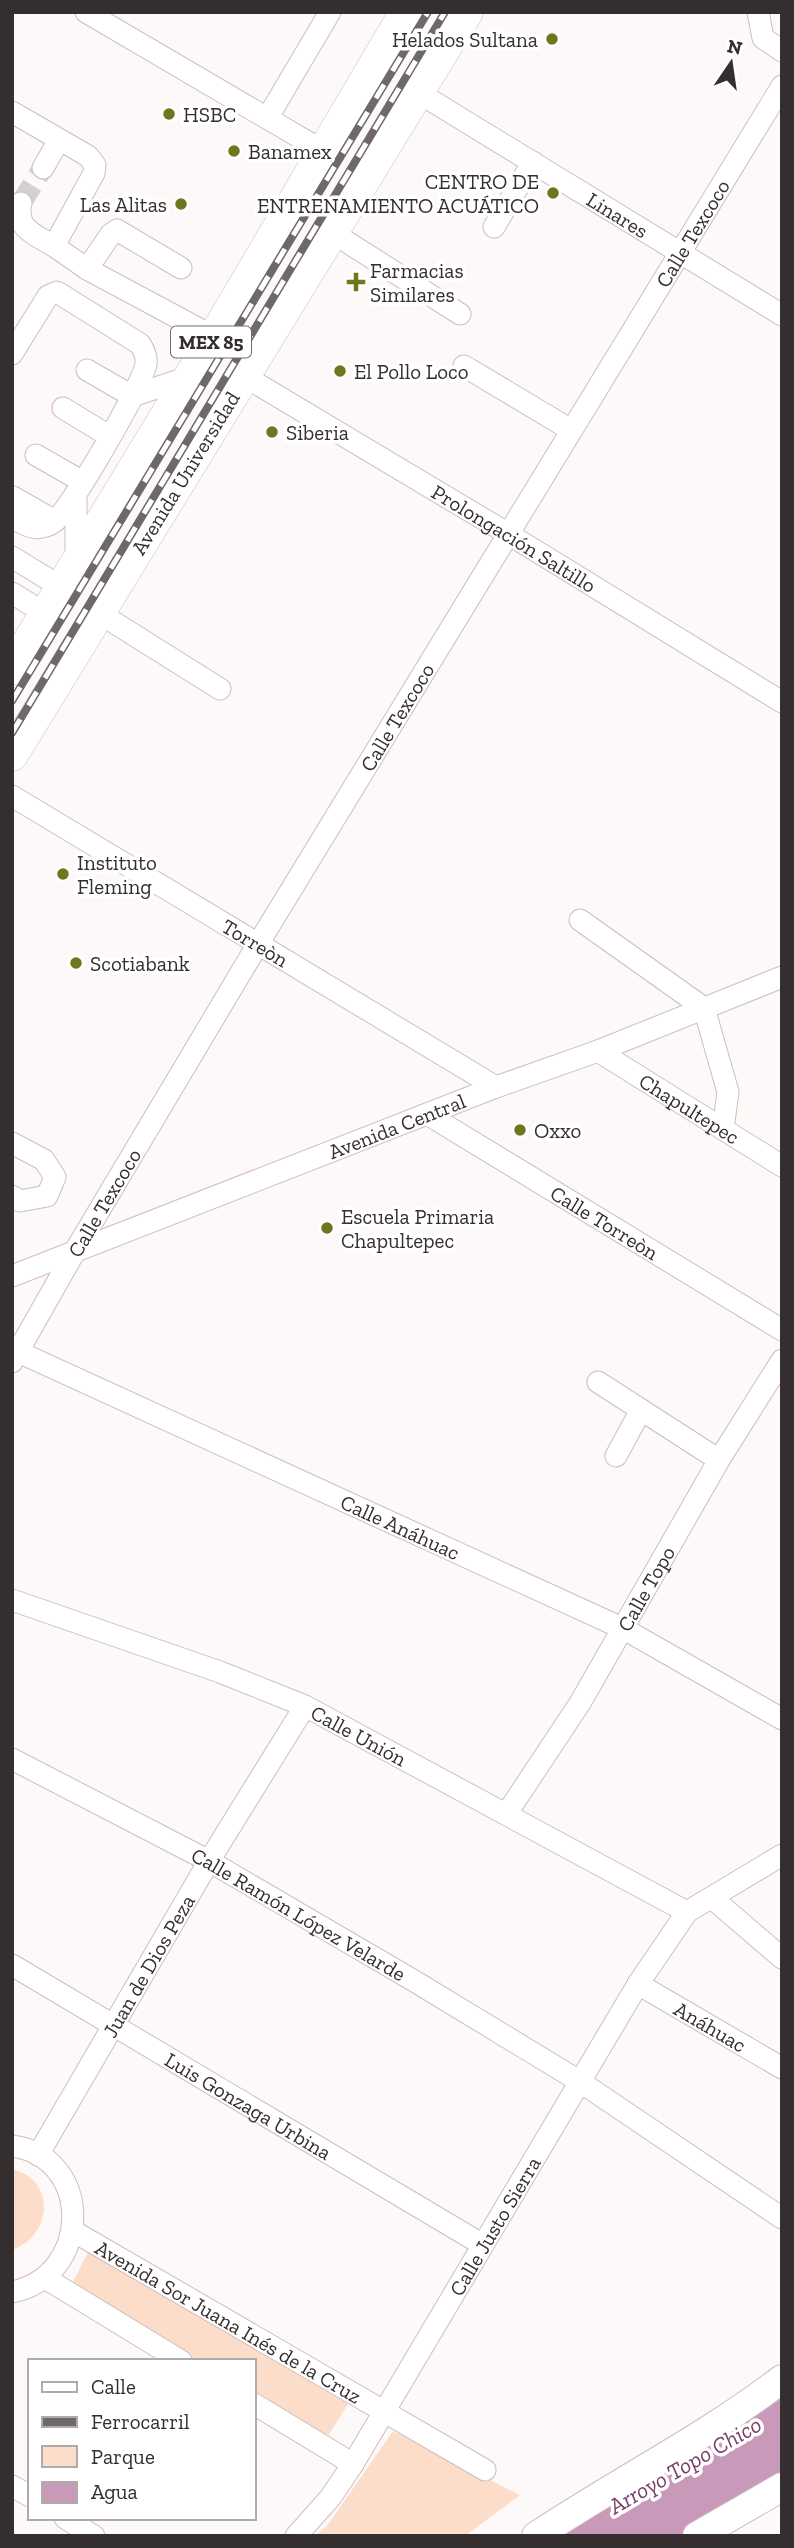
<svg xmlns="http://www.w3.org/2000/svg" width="794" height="2548" font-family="'Zilla Slab',serif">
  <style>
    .green { fill: #fbddc9 }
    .water { fill: #c899b9 }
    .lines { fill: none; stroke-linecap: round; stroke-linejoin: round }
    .minor-tunnel { stroke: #d5d0d0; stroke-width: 21; stroke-dasharray: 21 10; stroke-linecap: butt }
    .minor-casing { stroke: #cfbdbe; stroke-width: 23 }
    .major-casing { stroke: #cfbdbe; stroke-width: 30 }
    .highway-casing { stroke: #cfbdbe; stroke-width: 33 }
    .minor { stroke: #fff; stroke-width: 21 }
    .major { stroke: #fff; stroke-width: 28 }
    .highway { stroke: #fff; stroke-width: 32 }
    .rail-casing { stroke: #6f6868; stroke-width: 8 }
    .rail { stroke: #fff; stroke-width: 5; stroke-dasharray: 16; stroke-linecap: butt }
    .poi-dot { fill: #71751d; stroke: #fff; stroke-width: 2.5 }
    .labels { text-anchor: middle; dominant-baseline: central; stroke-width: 7; stroke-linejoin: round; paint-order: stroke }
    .shield { fill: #fff; stroke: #726d6d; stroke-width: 2 }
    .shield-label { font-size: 19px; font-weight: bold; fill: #352e2e }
    .poi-label { font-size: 21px; fill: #352e2e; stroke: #fff; text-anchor: start }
    .street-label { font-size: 21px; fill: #352e2e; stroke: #fff }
    .water-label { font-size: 23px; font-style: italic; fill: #783e69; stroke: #fff }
  </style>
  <rect width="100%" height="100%" fill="#fdf9f9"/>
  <g class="green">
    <path d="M12 2169C57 2180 52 2236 12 2250Z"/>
    <path d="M88 2252 348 2404 328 2436 254 2393V2361H199L71 2286Z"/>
    <path d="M393 2431 520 2495 465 2536H315L327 2526Z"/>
  </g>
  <path class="water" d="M782 2379V2487L697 2536H536Z"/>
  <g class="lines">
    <path class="minor-tunnel" d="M21 203 43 168"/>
    <g class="minor-casing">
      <g id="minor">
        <path d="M86 12 323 151"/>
        <path d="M758 12 763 38 782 51"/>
        <path id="s1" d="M419 93 782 315"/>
        <path d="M12 112 88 156 95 165 94 173 54 246 87 269 214 337"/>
        <path d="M268 117 330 12"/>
        <path d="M43 168 59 140"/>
        <path d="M21 203C15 229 34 234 54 246"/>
        <path d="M494 227 533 162"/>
        <path d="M333 233 460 314"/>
        <path d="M87 269 111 234 117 230 181 268"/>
        <path d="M12 354 48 296 57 292 140 344C144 350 147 356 146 364 142 386 74 503 56 520 53 523 47 526 42 527 32 530 21 522 12 518"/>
        <path d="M464 366 571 430"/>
        <path d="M87 370 132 396 189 377"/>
        <path id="s2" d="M244 376 510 535 782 702"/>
        <path d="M63 408 109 436"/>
        <path d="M36 455 83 482"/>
        <path d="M13 497 55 521"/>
        <path d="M12 557 61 587"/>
        <path d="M76 561V493"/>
        <path d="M12 593 46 614"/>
        <path d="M99 613 220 689"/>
        <path id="s3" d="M12 796 496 1087"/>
        <path d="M580 920 704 1008 728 1092 723 1129"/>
        <path id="s4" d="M598 1051 782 1166"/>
        <path id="s5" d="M427 1114 782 1330"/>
        <path d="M12 1143 44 1160 55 1177 47 1196 20 1201 12 1196"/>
        <path id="s6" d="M12 1276 496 1087 598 1051 782 977"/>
        <path id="s7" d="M12 1349 624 1629 782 1719"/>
        <path id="s8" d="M12 1362 75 1251 258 944 782 86"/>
        <path d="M598 1382 719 1460"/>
        <path d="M616 1456 641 1410"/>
        <path id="s9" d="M12 1600 220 1672 305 1706 687 1912"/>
        <path id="s10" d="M12 1759 209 1861 416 1982 579 2081 782 2218"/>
        <path id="s11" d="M507 1813 580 1703 719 1460 782 1360"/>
        <path d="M712 1898 782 1958"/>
        <path id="s12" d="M12 1965 483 2245"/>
        <path id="s13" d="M638 1984 782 2068"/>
        <path d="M12 2146C94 2157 92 2276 12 2292"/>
        <path id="s14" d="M38 2155 209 1861 305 1706"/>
        <path id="s15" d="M73 2231 485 2470"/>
        <path d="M45 2278 181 2361"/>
        <path d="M254 2404 353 2464"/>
        <path d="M12 2486 30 2496"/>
        <path d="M65 2518 94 2536"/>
        <path id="s16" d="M296 2536 330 2498 353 2464 638 1984 687 1912 782 1855"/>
      </g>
    </g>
    <g class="major-casing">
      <g id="major">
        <path d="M536 2536C617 2482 705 2438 782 2379"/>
        <path d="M697 2536 782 2487"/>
      </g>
    </g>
    <g class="highway-casing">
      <g id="highway">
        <path d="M12 669 214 337 406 12"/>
        <path id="s17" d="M12 755 467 12"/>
      </g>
    </g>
    <use href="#minor" class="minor"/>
    <use href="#major" class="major"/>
    <use href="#highway" class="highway"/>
    <g class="rail-casing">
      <g id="rail">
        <path d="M12 701 428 12"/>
        <path d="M12 733 445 12"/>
      </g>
    </g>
    <use href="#rail" class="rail"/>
  </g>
  <g class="poi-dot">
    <circle cx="552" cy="39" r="7"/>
    <circle cx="169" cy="114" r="7"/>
    <circle cx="234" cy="151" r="7"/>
    <circle cx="553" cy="193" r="7"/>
    <circle cx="181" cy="204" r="7"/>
    <path d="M352.5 271.5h7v7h7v7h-7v7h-7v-7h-7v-7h7z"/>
    <circle cx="340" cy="371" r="7"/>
    <circle cx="272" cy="432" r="7"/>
    <circle cx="63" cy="874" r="7"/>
    <circle cx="76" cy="963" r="7"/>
    <circle cx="520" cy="1130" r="7"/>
    <circle cx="327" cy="1228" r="7"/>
  </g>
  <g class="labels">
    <rect class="shield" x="171" y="326.5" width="80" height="31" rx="5"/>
    <g class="shield-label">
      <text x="211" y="342">MEX 85</text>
    </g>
    <g class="poi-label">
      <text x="538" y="39" text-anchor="end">Helados Sultana</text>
      <text x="183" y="114">HSBC</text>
      <text x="248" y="151">Banamex</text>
      <text x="539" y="181" text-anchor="end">CENTRO DE<tspan x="539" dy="24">ENTRENAMIENTO ACUÁTICO</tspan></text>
      <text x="167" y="204" text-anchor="end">Las Alitas</text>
      <text x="370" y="270">Farmacias<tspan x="370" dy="24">Similares</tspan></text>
      <text x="354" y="371">El Pollo Loco</text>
      <text x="286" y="432">Siberia</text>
      <text x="77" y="862">Instituto<tspan x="77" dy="24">Fleming</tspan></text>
      <text x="90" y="963">Scotiabank</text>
      <text x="534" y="1130">Oxxo</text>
      <text x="341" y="1216">Escuela Primaria<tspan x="341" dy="24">Chapultepec</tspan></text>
    </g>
    <g class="street-label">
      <text stroke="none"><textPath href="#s1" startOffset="233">Linares</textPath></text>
      <text stroke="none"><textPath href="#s8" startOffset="1318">Calle Texcoco</textPath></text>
      <text stroke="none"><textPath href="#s17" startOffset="331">Avenida Universidad</textPath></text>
      <text stroke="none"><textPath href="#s2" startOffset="315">Prolongación Saltillo</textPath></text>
      <text stroke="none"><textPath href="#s8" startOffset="751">Calle Texcoco</textPath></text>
      <text stroke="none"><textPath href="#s3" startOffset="284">Torreòn</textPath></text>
      <text stroke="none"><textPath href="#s4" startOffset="108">Chapultepec</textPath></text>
      <text stroke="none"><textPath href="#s6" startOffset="413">Avenida Central</textPath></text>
      <text stroke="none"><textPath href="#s8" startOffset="184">Calle Texcoco</textPath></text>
      <text stroke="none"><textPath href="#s5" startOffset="208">Calle Torreòn</textPath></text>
      <text stroke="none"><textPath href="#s7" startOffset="427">Calle Anáhuac</textPath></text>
      <text stroke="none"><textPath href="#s11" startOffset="264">Calle Topo</textPath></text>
      <text stroke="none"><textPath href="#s9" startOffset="373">Calle Unión</textPath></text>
      <text stroke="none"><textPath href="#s10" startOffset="326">Calle Ramón López Velarde</textPath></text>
      <text stroke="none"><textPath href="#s14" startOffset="219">Juan de Dios Peza</textPath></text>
      <text stroke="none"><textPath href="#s13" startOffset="84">Anáhuac</textPath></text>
      <text stroke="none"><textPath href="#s12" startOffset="275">Luis Gonzaga Urbina</textPath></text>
      <text stroke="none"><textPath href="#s16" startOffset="369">Calle Justo Sierra</textPath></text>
      <text stroke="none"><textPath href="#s15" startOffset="180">Avenida Sor Juana Inés de la Cruz</textPath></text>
    </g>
    <g class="water-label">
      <text transform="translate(685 2465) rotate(-30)">Arroyo Topo Chico</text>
    </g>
  </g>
  <rect width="794" height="2548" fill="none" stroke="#352e2e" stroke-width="28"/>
  <rect x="28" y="2359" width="228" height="161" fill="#ffffff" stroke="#aeabab" stroke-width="2"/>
  <rect x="42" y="2382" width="35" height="10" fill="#ffffff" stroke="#aeabab" stroke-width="2"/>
  <text x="91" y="2394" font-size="21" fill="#352e2e">Calle</text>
  <rect x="42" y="2417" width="35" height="10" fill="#6f6868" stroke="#aeabab" stroke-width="2"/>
  <text x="91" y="2429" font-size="21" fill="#352e2e">Ferrocarril</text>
  <rect x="42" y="2446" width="35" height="21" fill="#fbddc9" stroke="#aeabab" stroke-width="2"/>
  <text x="91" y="2464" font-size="21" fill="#352e2e">Parque</text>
  <rect x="42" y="2482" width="35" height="21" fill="#c899b9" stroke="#aeabab" stroke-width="2"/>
  <text x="91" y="2499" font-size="21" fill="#352e2e">Agua</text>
  <g transform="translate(731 63) rotate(13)" stroke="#ffffff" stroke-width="5" paint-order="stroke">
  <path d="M0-5L12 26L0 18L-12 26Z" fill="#352e2e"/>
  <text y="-10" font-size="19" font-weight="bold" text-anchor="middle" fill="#352e2e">N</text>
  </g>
</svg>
